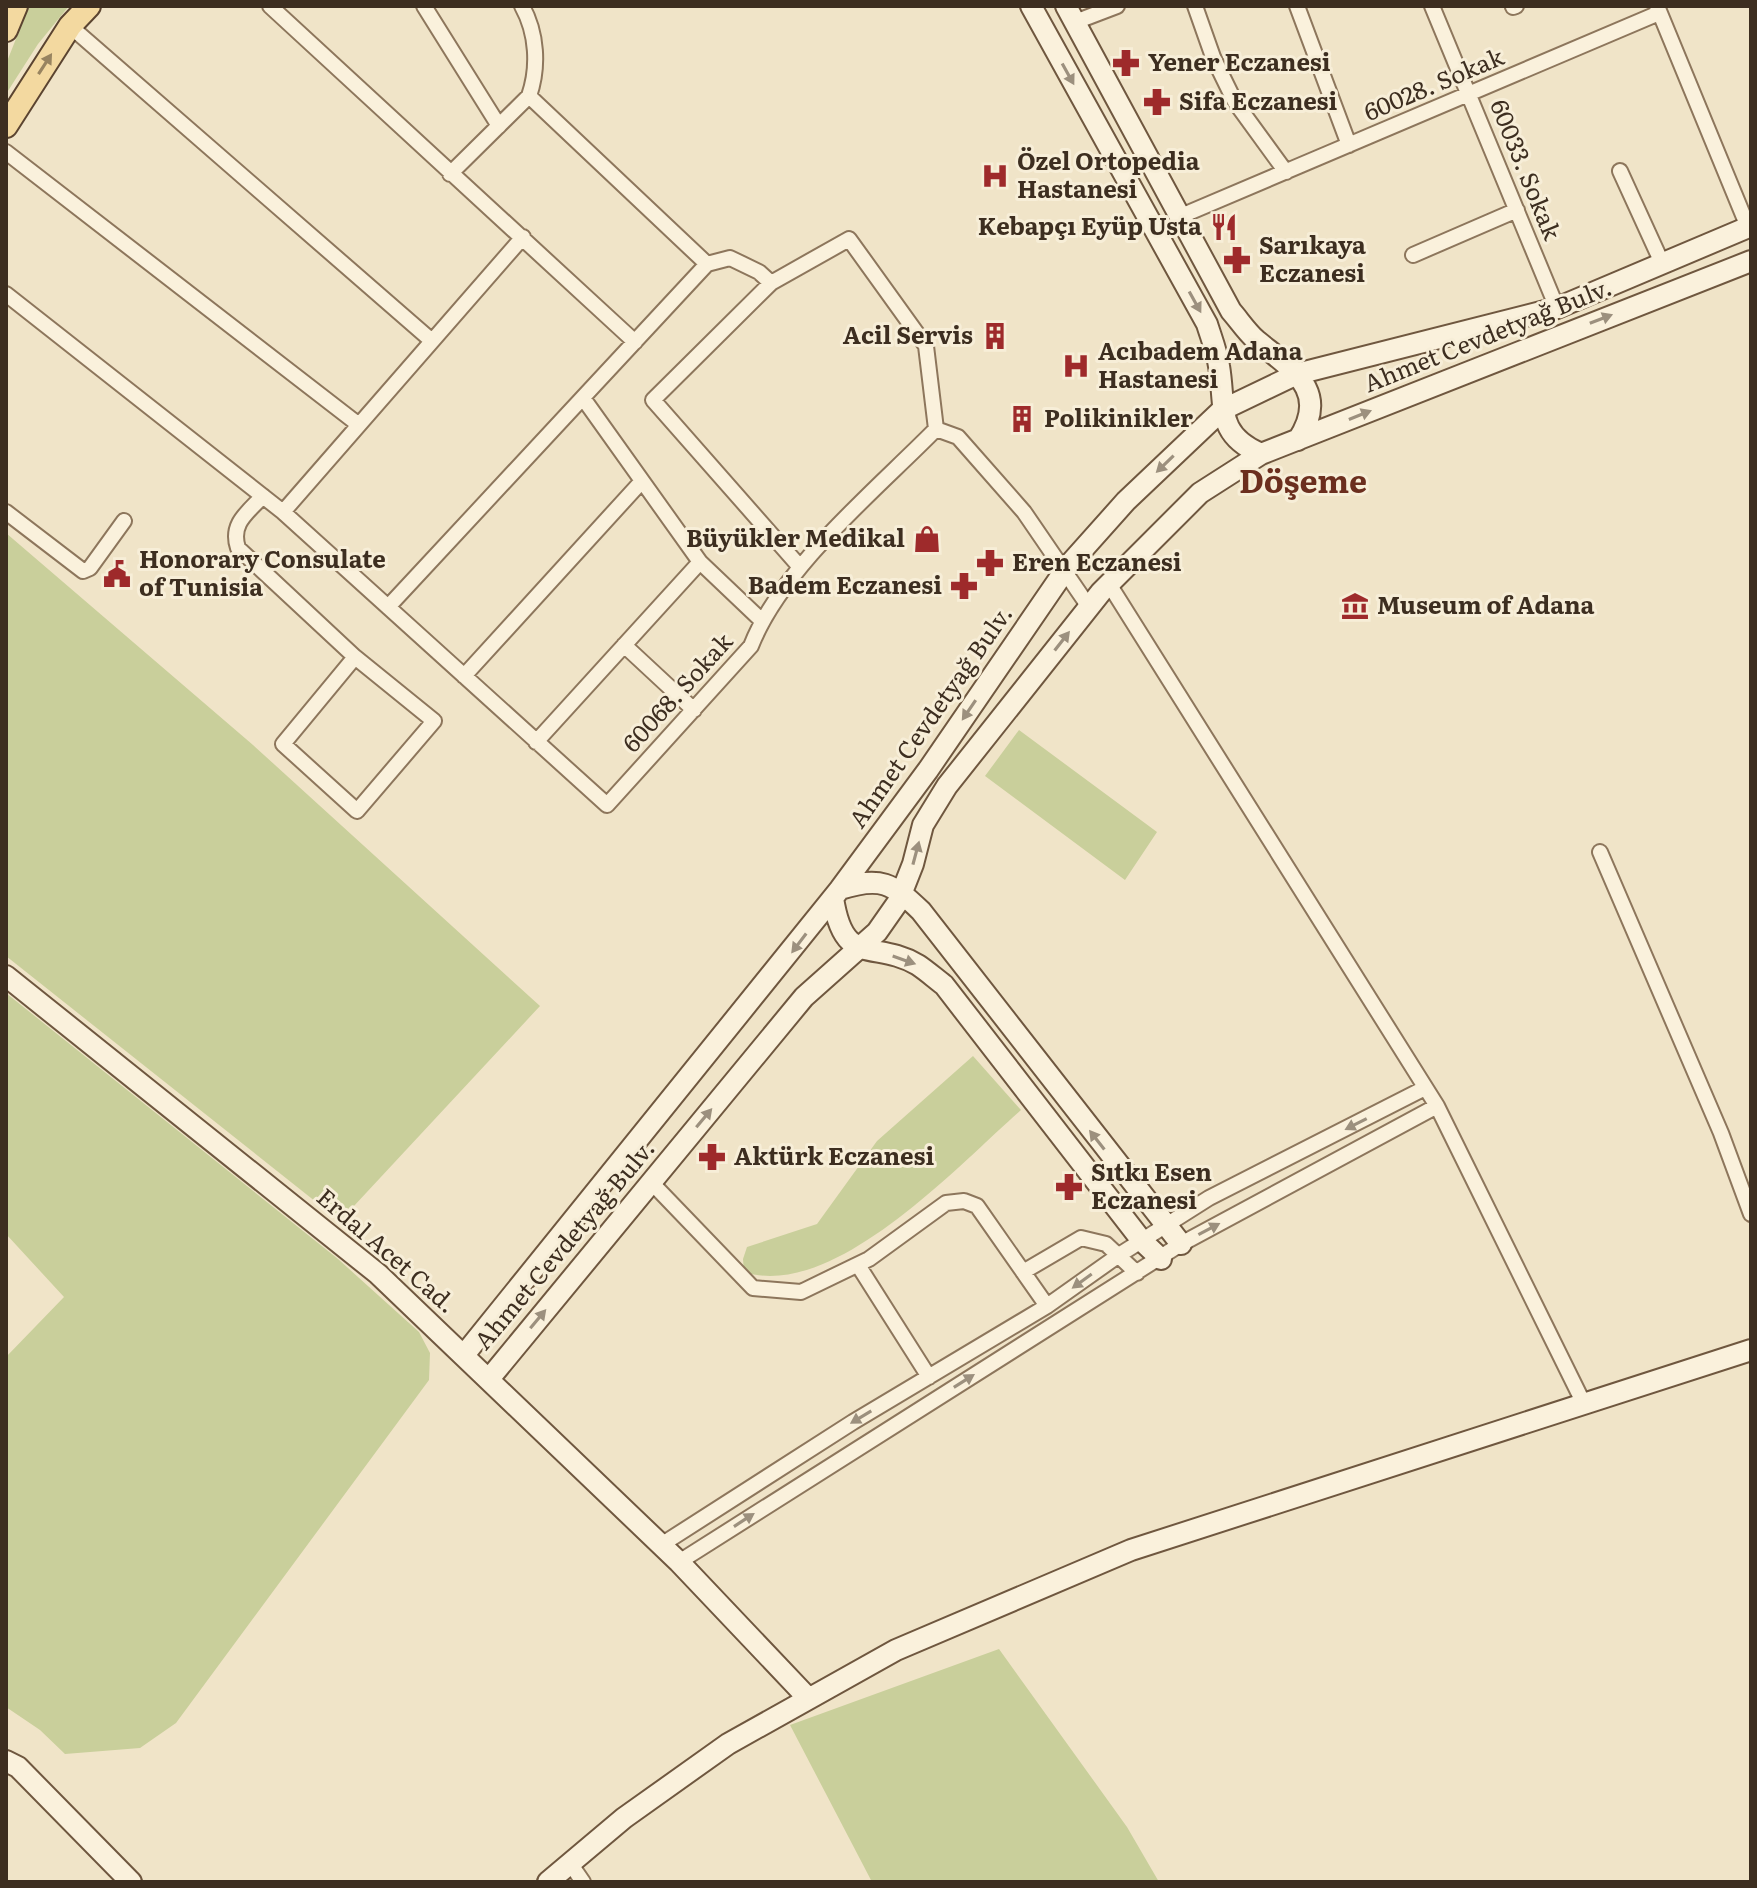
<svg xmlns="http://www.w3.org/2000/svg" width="1757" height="1888" font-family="Literata,serif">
<rect width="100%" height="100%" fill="#f0e4c8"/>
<path fill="#c9cf9b" d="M29,6H69L38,44L6,94V64Z
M6,533L253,745L540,1006L340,1221L6,956Z
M1019,730L1157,832L1125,880L985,776Z
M6,993L338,1259L419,1332L430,1353L429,1380L176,1723L140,1748L65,1754L40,1730L6,1707V1357L64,1297L6,1234Z
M973,1056L1021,1110C959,1164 834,1301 744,1272L743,1259L747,1247L817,1224L877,1141Z
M999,1649L1127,1827L1159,1882H872L790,1725Z"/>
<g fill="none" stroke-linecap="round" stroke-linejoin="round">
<g stroke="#8d765c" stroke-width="18">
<path id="street" d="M270,6L635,342
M424,6L499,126
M1195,6L1213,57L1235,102L1286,172
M1297,6L1349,145
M1432,6L1557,308
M1657,6L1748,227
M1513,7L1516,6
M1075,22L1117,6
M70,26L432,341
M529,96L707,264
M6,152L359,425
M1620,171L1662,263
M450,174L529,96C539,67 537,33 522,6
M1181,216L1659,13
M1413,255L1517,210
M6,294L283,512L607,805L751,646C782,567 876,490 936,429
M583,398L700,562L761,620
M263,496C247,513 230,524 238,548L355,657L434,721L357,811L283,744L355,657
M6,512L83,571L90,568L124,521
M283,512L523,237
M800,567L653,400L771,283L849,239L926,346L936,429L958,437L1024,512L1089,607
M1109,584L1437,1106L1585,1406
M388,607L707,264L730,258L759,272L771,283
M624,645L694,710
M464,676L642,481
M536,742L700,562
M1600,852L1721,1133L1751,1214
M651,1182L753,1288L801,1292L869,1259L946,1203L964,1201L977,1206L1047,1306
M858,1265L929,1377
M1023,1272L1081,1238L1106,1244L1137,1273
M661,1545L853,1422L1047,1306L1119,1255L1209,1198L1425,1088
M679,1562L1181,1244L1437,1106
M570,1863L583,1882"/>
</g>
<g stroke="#6f573f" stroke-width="24">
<path id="secondary" d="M1031,6L1207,324C1211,337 1217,352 1219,366C1226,407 1215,434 1261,454
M1066,6L1231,311C1239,320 1246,331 1256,340C1291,369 1331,390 1298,440
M840,889C881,876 892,883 921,911L1181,1244
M833,898C844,969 874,939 918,965C927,971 936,979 944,985L1142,1241L1161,1259
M6,976L378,1274L679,1562L807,1697
M464,1355L840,889L928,770L1068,566L1126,501L1222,410L1297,374L1557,308L1751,226
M489,1379L804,997L877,932L898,902L913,864L923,825L947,786L1101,592L1200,493L1261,454L1751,261
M6,1761L18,1767L131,1882
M548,1882L624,1818L728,1744L896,1650L1131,1550L1751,1350"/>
</g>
<g stroke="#5b4430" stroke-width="26">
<path id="primary" d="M6,30L16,6
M6,126L70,26L89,6"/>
</g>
<use href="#street" stroke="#faf1dc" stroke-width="14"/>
<use href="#secondary" stroke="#faf1dc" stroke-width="20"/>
<use href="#primary" stroke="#f3d9a0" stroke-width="22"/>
</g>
<defs><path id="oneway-solid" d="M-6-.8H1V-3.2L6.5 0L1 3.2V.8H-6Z" transform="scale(2)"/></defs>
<use fill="#988460" href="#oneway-solid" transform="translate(45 64) rotate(-57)"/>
<g fill="#9c907e">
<use href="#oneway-solid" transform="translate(1068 74) rotate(61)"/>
<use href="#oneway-solid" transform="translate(1195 302) rotate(61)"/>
<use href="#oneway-solid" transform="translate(1601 319) rotate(-21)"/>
<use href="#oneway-solid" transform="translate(1360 415) rotate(-22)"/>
<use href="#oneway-solid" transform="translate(1165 464) rotate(136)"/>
<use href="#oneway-solid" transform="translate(1062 641) rotate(-52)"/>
<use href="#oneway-solid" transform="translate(969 710) rotate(124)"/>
<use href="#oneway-solid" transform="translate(916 853) rotate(-75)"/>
<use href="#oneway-solid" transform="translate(799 943) rotate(127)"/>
<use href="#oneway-solid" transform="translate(904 960) rotate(19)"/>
<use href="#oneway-solid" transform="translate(704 1118) rotate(-50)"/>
<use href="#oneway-solid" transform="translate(1356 1124) rotate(153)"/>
<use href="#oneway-solid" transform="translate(1097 1140) rotate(-128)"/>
<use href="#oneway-solid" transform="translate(1209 1229) rotate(-28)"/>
<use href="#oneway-solid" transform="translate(1082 1281) rotate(144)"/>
<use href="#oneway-solid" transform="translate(538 1319) rotate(-50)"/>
<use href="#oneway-solid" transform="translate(964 1381) rotate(-32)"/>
<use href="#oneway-solid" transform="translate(861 1417) rotate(149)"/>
<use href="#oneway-solid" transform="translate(744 1520) rotate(-33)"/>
</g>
<defs>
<g id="pharmacy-bare" transform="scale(2.16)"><path d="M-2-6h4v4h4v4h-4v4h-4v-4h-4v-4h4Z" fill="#9e2a2b" stroke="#f7eed8" stroke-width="2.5" paint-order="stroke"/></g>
<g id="hospital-bare" transform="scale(2.16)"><path d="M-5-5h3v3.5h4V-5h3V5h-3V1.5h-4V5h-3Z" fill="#9e2a2b" stroke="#f7eed8" stroke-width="2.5" paint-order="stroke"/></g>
<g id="restaurant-bare" transform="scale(2.16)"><path d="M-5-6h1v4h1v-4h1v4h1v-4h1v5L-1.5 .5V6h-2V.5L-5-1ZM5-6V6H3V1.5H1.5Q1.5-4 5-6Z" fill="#9e2a2b" stroke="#f7eed8" stroke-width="2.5" paint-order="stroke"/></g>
<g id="building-bare" transform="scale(2.16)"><path d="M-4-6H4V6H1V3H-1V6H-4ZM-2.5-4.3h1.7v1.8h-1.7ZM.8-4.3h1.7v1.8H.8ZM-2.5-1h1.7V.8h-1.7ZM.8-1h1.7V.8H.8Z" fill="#9e2a2b" stroke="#f7eed8" stroke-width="2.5" paint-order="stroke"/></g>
<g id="shop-bare" transform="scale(2.16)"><path d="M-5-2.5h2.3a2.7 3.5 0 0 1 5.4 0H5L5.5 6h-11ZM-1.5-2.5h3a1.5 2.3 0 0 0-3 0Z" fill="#9e2a2b" stroke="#f7eed8" stroke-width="2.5" paint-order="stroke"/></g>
<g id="civic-bare" transform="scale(2.16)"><path d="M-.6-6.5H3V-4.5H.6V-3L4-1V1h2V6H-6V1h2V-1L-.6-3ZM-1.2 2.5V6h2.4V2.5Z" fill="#9e2a2b" stroke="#f7eed8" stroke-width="2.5" paint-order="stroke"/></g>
<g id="museum-bare" transform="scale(2.16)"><path d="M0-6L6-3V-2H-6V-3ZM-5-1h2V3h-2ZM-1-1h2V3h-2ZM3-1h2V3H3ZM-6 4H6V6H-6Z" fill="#9e2a2b" stroke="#f7eed8" stroke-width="2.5" paint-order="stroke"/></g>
</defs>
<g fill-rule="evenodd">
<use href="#pharmacy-bare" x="1126" y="63"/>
<use href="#pharmacy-bare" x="1157" y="102"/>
<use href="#hospital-bare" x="995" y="176"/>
<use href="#restaurant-bare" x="1224" y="227"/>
<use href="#pharmacy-bare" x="1237" y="260"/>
<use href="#building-bare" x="995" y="336"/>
<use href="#hospital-bare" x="1076" y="366"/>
<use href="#building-bare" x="1022" y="419"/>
<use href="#shop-bare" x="927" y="539"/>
<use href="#pharmacy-bare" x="990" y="563"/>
<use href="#civic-bare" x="117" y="574"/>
<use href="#pharmacy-bare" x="964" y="586"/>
<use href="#museum-bare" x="1355" y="606"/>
<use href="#pharmacy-bare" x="712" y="1157"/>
<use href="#pharmacy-bare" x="1069" y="1187"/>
</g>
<g text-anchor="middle" stroke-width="6" stroke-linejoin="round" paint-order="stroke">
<g font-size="24" font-weight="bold" fill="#3d2e20" stroke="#f7eed8" text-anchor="start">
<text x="1148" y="71">Yener Eczanesi</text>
<text x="1179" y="110">Sifa Eczanesi</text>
<text x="1017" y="170">Özel Ortopedia<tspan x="1017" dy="28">Hastanesi</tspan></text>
<text x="1202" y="235" text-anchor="end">Kebapçı Eyüp Usta</text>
<text x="1259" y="254">Sarıkaya<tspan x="1259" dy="28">Eczanesi</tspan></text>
<text x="973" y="344" text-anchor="end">Acil Servis</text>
<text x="1098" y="360">Acıbadem Adana<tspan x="1098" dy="28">Hastanesi</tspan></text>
<text x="1044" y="427">Polikinikler</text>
<text x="905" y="547" text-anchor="end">Büyükler Medikal</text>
<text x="139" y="568">Honorary Consulate<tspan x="139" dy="28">of Tunisia</tspan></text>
<text x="1012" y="571">Eren Eczanesi</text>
<text x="942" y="594" text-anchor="end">Badem Eczanesi</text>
<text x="1377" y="614">Museum of Adana</text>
<text x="734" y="1165">Aktürk Eczanesi</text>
<text x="1091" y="1181">Sıtkı Esen<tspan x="1091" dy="28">Eczanesi</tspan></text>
</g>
<g font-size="24" fill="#3d2e20" stroke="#f7eed8">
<text transform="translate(1434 85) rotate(-23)" y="8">60028. Sokak</text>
<text transform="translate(1525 170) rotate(68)" y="8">60033. Sokak</text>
<text transform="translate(1488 336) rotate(-22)" y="8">Ahmet Cevdetyağ Bulv.</text>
<text transform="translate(678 693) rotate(-48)" y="8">60068. Sokak</text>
<text transform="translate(931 717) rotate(-55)" y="8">Ahmet Cevdetyağ Bulv.</text>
<text transform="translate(565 1245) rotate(-50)" y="8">Ahmet Cevdetyağ Bulv.</text>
<text transform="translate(386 1251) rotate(41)" y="8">Erdal Acet Cad.</text>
</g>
<g font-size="32" font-weight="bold" fill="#6b2e1e" stroke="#f7eed8">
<text x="1303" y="493">Döşeme</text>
</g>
</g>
<rect width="1757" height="1888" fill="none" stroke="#3d2e20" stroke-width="16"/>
</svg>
